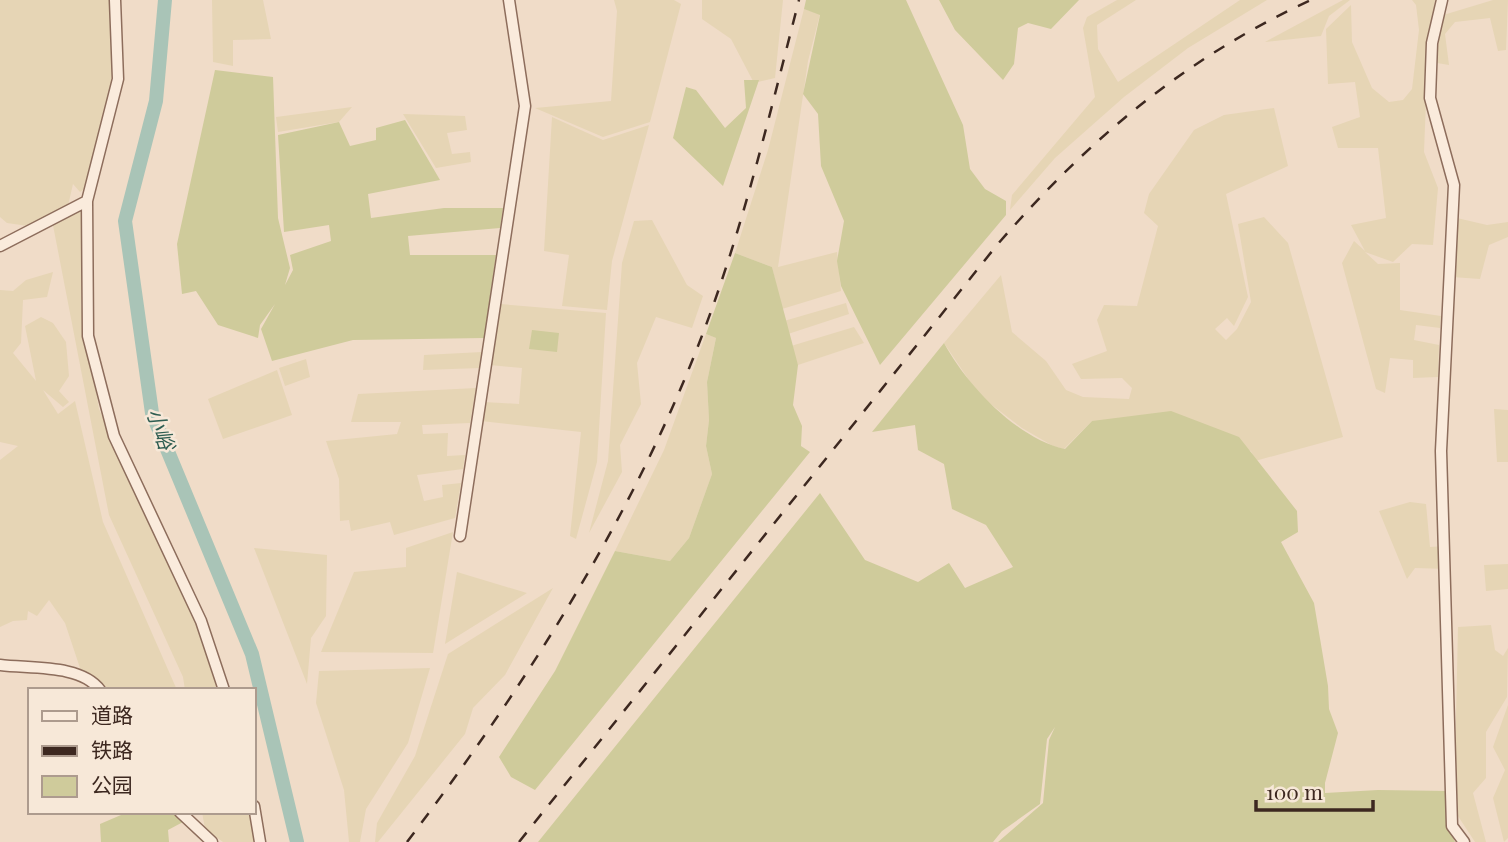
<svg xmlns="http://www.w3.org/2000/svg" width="1508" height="842" font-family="'Playfair Display','Noto Sans SC',serif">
<rect width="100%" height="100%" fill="#f0dcc8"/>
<path fill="#e6d5b5" d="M0,0H111L117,21L109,107L89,186L80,192L73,184L67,210L85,213L81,306L99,409L213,662L221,690H185L183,677L109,515L52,220L28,226L7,223L0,217Z
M212,0H263L271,39L233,40V66L213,62Z
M614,0H674L681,4L650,122L603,137L535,108L611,101L617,11Z
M702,0H783L775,78L754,83L731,39L702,19Z
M1117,0H1136L1097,25L1098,49L1118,82L1240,0H1267L1188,48L1124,97L1055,158L1010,210L1012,195L1095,97L1083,28L1087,17Z
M1343,0H1350L1329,16L1321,36L1265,42Z
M1412,0H1435L1428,50L1424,152L1438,188L1433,245L1412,244L1393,262L1365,252L1378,264L1400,263V310L1441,316L1440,328L1416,325L1414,340L1439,345L1438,377L1413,378V360L1390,358L1385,393L1376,389L1342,263L1354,241L1365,251L1351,225L1386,218L1378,148H1338L1332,127L1360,117L1355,82L1328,84L1326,29L1351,5L1352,42L1372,88L1389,102L1403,100L1412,89L1419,30L1416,5Z
M1493,0H1508L1506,50L1498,51L1490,18L1455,22L1445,34L1449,65L1437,63L1440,16Z
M804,9L820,14L808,61L778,267L837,252L841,291L782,309L772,267L735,253L768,150Z
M352,107L339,122L278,132L276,117Z
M1274,108L1288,166L1226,194L1248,297L1234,326L1227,318L1215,329L1226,340L1237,329L1251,302L1238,224L1264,217L1288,243L1343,437L1255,461L1251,451L1092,421L1064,449L1053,446L1022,428L979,395L944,343L1001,275L1012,332L1046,361L1066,390L1083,397L1129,399L1132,388L1122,378L1081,379L1072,364L1107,351L1097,320L1104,305L1137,306L1158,226L1144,213L1149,194L1194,130L1224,115Z
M403,114L465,116L467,130L447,133L452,154L470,152L471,162L436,168Z
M552,117L603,140L649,125L612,261L607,310L562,306L569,255L544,251Z
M1457,218L1487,225L1508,222V237L1489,245L1480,279L1452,277Z
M652,220L687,285L703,296L692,328L656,317L637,363L641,404L620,445L622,472L589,533L608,461L622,263L634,221Z
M53,272L47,297L23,300L21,343L13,353L36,381L25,326L41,317L53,323L66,342L69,376L59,391L69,402L63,407L43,390L58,414L75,401L103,522L177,690H93L85,683L65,623L49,600L37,616L28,611L27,620L13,621L0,627V460L18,446L0,442V290L13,291L26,280Z
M846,303L849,314L788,334L784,321Z
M500,304L606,313L597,462L576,539L570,536L581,432L481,421L484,402L519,404L522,368L490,365Z
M854,327L864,343L798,365L791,346Z
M706,334L716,338L707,382L709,420L706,446L712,474L689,538L670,561L615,551L664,450Z
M482,352L480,368L423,370L424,355Z
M306,359L310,377L285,386L279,368Z
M277,370L292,415L223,439L208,399Z
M476,388L470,423L422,425L423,434L448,433L447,456L465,455L463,469L417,475L424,501L443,497L442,485L461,483L455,518L394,535L390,522L351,531L349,520L340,521L339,479L326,441L397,434L401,422H351L358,394Z
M1494,409L1508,410V462H1497Z
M1410,502L1426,504L1430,547L1445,546L1447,569L1415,568L1407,579L1379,511Z
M453,532L433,653L321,652L354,572L406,567V548Z
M254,548L327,555L326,616L311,638L307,684Z
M1508,564V589L1486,591L1484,565Z
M457,572L527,593L445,644Z
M553,588L505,675L473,708L465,734L378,842H375L377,823L415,756L448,654Z
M1491,625L1495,650L1503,656L1508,648L1507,697L1486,732V778L1473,793L1486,842H1475L1454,810L1458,627Z
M430,668L408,743L366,809L360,842H349L344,790L316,703L319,671Z
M1508,705V838L1504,842L1493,798L1505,770L1493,747Z
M202,812H251L254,842H223L205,829Z"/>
<path fill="#cfcb9b" d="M806,0H906L963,125L970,169L985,189L1006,201V215L880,365L841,286L837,261L844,221L821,166L818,114L803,94L820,15L804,9Z
M939,0H1079L1051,29L1028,23L1018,28L1014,64L1003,80L955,30Z
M215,70L273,77L278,218L290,268L285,285L293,270L290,255L331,241L329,225L284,232L278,135L339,122L350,146L376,140V128L405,120L440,180L368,194L371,218L444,208H503L500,228L408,236L410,255H496L484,338L353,340L272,361L261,329L275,304L260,325L258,338L218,325L196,291L182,294L177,244Z
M744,80H759L723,186L673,138L686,87L696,90L725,128L746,108Z
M735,253L772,267L798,365L793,405L802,426L801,446L810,452L535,790L511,777L499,757L555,671L615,551L670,561L689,538L712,474L706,446L709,420L707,382L716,338L706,334Z
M532,330L559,333L557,352L529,349Z
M944,343C966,384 1017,439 1065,449L1092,421L1171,411L1239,437L1297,511L1298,532L1281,542L1314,603L1328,686L1329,709L1338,733L1325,783V793L1378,790L1449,791L1451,833L1455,842H998L1043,803L1049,740L1055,727L1047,739L1040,804L1002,831L993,842H538L820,493L865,560L918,582L949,563L965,588L1013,567L986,525L952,509L944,464L918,450L915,425L872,432Z
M128,812H173L183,822L168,830L169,842H101L100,824Z"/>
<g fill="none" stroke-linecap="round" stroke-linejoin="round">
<path stroke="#a9c4b7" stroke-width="14" d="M165,0L156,101L125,221L152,413L252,654L297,842"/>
<g stroke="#8d6d5c" stroke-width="13">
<path id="minor" d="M115,0L118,79L87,201L88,336L114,436L201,621L224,690
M1442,0L1432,43L1430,98L1454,185L1441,451L1452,826L1464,842
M0,246L87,201
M460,536L525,106L509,0
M0,665C30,669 81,664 100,690
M254,806L260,842
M180,812L212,842"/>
</g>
<use href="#minor" stroke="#faebdc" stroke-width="10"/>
<path stroke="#3d2820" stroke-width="2.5" stroke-dasharray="12 12" stroke-linecap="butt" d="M407,842C523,689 628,525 698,346C742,234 769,116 799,0
M519,842L997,245C1088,140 1183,59 1311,0"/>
</g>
<g text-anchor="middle" stroke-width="5" stroke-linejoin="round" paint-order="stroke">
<g font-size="21" font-style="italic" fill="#2f5d51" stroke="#f7e8d8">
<text transform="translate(160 429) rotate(71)" y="7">小峪</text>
</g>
</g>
<rect x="28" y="688" width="228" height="126" fill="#f7e8d8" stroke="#ad9b8e" stroke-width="2"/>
<rect x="42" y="711" width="35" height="10" fill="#faebdc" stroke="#ad9b8e" stroke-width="2"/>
<text x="91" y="723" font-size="21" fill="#3d2820">道路</text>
<rect x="42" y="746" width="35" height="10" fill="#3d2820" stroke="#ad9b8e" stroke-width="2"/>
<text x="91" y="758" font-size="21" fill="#3d2820">铁路</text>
<rect x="42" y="776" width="35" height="21" fill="#cfcb9b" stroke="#ad9b8e" stroke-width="2"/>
<text x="91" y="793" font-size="21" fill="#3d2820">公园</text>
<path d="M1256 800v10h117v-10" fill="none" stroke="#3d2820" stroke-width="3.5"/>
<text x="1266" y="800" font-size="21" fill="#3d2820" stroke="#f7e8d8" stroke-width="5" paint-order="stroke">100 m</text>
</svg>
